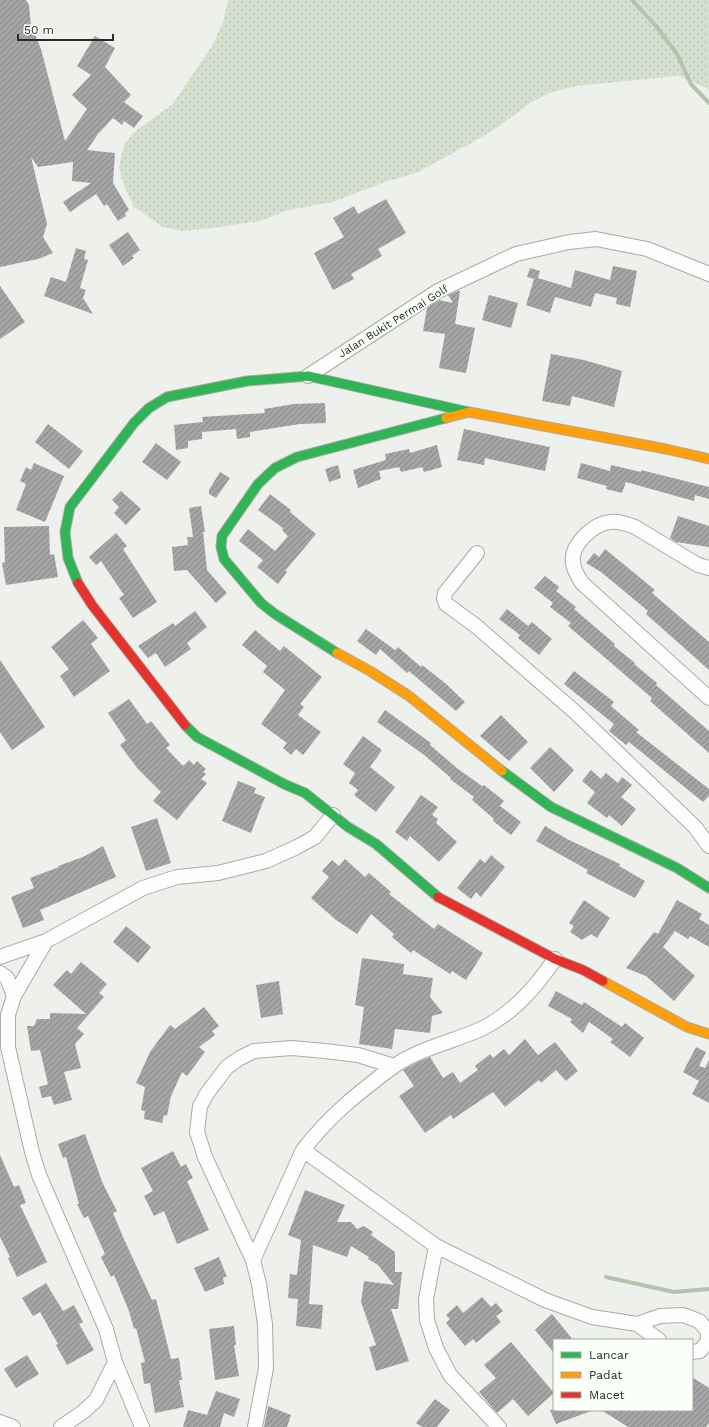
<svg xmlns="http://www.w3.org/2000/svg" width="709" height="1427" font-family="'Work Sans',sans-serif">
<defs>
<pattern id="grass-dots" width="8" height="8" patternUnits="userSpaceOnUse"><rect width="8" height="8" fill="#d6e0d0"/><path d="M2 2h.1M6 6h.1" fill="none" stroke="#b8c0b3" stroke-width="1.8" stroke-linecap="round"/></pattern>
<pattern id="building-hatch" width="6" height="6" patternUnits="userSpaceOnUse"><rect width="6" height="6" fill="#a5a4a7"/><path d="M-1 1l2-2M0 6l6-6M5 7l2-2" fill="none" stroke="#868688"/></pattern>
</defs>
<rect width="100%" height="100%" fill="#eef0ec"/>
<path fill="url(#grass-dots)" d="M228,0H709V90L707,88L679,76L577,86L551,92L530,103L498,127L475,141L416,173L385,182L333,202L288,210L260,221L206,229L181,231L163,227L134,207L124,186L119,168L124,144L137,130L172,105L212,46L223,22Z"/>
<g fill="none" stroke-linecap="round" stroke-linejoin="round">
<path stroke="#b5c2ad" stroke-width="4" d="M632,0L656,26L677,54L691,84L709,103
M606,1277L674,1292L709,1289"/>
</g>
<path fill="url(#building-hatch)" d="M0,0H26L29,5L31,25L41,49L65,141L87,109L72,95L91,75L77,66L95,36L115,48L105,67L131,95L124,102L143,116L134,128L124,121L122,125L113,118L98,134L87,150L115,153L113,183L129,210L125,213L126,216L118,221L107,204L104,206L96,194L70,212L63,202L91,183L72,181L73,162L38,167L31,157L47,224L43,237L53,253L38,259L0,267Z
M386,199L406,233L378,249L382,256L351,274L354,279L333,290L314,253L344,237L333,218L354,206L358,214Z
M128,232L140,250L132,256L134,258L123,266L109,245Z
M76,248L86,251L84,259L88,260L80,288L86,290L83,298L93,314L44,296L51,277L66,282Z
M613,266L637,271L630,307L616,304L617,298L595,293L591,307L555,297L550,313L526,305L534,279L527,277L530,268L540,271L538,278L571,288L575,270L610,280Z
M0,286L25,322L0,339Z
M458,291H460L455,324L475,328L466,373L439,368L445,334L423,331L427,308L439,300L453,303L448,295Z
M489,295L518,303L511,328L482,320Z
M551,354L584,360L622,371L614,407L572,396L570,406L542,401Z
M325,403L326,423L300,424L250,432V437L237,439L236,429L202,432V439L188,441V448L176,450L174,425L203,422L202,417L265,413L264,409L294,404Z
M48,424L83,451L69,469L35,442Z
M464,429L550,447L545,471L485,458L484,465L457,460Z
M156,443L181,462L167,480L142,462Z
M437,445L442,467L424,472L422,467L401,472L399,467L379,471L381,479L358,488L353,470L386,460L385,454L409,449L410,453Z
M34,463L64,476L45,522L16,510L26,484L20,481L26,467L31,470Z
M581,463L610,471L611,465L641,472V470L709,487V499L695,495L694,501L626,482L622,493L606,489L607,486L577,478Z
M338,465L341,478L329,482L325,469Z
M220,472L230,478L216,498L209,494V490Z
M121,491L141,509L126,525L114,513L119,507L112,500Z
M270,494L291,510L290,512L316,534L285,571L287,572L278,584L257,567L263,560L239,541L248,529L275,551L288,536L282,530L283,528L258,510Z
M201,506L205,532H203L207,570L227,593L216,603L187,570L174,571L172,547L188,545L187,537H193L189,508Z
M678,516L709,526V547L676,542L670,538Z
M49,526L50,555L54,554L58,577L6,585L2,563L5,562L4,527Z
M116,533L127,546L123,549L157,602L133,618L119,598L124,595L101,561L96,565L89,557Z
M605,549L655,590L652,593L709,642V670L646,614L648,611L601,572L586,563L594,553L599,557Z
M545,576L559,587L556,591L576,607L574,609L615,644L614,646L635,663L634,664L657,683L656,685L709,731V753L650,701L652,698L568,626L571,623L550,607L553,603L534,588Z
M507,609L528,626L532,622L552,639L539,655L518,638L520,635L499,619Z
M195,611L207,627L187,643L191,649L165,667L156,653L148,658L138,646L173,623L175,626Z
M83,620L98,638L91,644L110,671L74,697L60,676L69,669L51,647Z
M366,629L395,650L398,647L421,667L422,665L445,683L465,702L456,711L409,671L407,673L380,649L376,655L357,641Z
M255,630L280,651L284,646L322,677L300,704L304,707L298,715L321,732L303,755L296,749L291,755L283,748L287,743L261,724L285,690L263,672L267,666L242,645Z
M0,660L45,727L12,750L0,732Z
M574,671L614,702L611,706L639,730L636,732L709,789V796L703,802L629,742L626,745L609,731L614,724L564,684Z
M129,699L147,724L151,721L170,745L166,748L183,766L189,760L194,765L197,761L206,769L203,772L206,774L201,779L207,783L177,820L153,801L161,792L138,769L120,745L126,740L108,713Z
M385,710L431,743L430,745L458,769L482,786L484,785L504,801L500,806L521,822L511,835L493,821L494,819L472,800L474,797L450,779L451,778L423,754L377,722Z
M501,715L528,742L509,761L480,736Z
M363,736L382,750L370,767L395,787L376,812L354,795L358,790L349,783L355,773L343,764Z
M550,747L574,770L554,792L530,768Z
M591,770L601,779L606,773L618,783L622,777L632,785L621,797L636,809L622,826L609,815L607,818L587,803L595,792L582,781Z
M238,781L256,788L254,793L265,797L251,833L222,821Z
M421,795L438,807L432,815L438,819L436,823L457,842L439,862L410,836L407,841L395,832Z
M157,818L171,863L146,871L131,827Z
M545,826L567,839L620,864L619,866L645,881L635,898L586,873L588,870L536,841Z
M103,846L116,877L40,910L44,920L23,928L11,897L34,888L30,878L59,867L58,866L83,857Z
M491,855L505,867L481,897L476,892L471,899L457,888L480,859L485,863Z
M345,859L365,877L369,873L391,892L389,894L434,929L438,924L483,953L466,980L452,971L450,974L413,950L411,953L392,937L394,934L371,914L357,934L336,920L311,898L329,877L322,871L332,860L339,866Z
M584,900L610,918L597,938L591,934L582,940L570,932L574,926L569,923Z
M677,900L702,914L699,919L709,925V947L690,936L688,939L675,931L663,947L695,976L674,1001L646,976L626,968L654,932L658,934Z
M126,926L151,947L138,963L113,942Z
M362,958L404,964L403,974L433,978L430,997L443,1013L432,1016L430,1033L395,1029L392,1049L359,1044L364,1007L355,1005Z
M81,962L107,984L99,993L104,997L77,1028L84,1034L75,1044L81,1068L64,1072L72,1100L54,1105L51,1096L42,1098L39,1087L48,1084L40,1050L31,1051L27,1026H34L37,1019H50V1013L86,1014L53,985L67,970L71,974Z
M279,981L283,1014L261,1018L256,985Z
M556,991L582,1005L584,1002L622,1027L625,1023L644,1038L630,1057L610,1042L613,1039L589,1022L583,1033L570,1022L572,1019L548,1006Z
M204,1007L219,1026L212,1031L215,1035L199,1047L205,1052L187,1076L182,1072L171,1096L167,1116L164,1115L162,1123L144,1119L145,1111L141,1110L145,1087L136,1083L150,1052L170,1025L175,1029Z
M525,1039L538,1055L555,1042L578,1071L566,1081L556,1070L541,1083L539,1080L505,1107L493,1092L453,1119L451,1115L425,1133L399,1096L414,1086L403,1070L418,1062L430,1057L443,1078L453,1072L460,1083L478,1070L475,1066L490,1054L493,1058L504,1049L509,1055Z
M696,1047L706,1052L699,1066L705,1068L709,1060V1103L692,1094L699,1081L683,1072Z
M85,1134L103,1184L117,1211L113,1213L123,1237L152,1300L156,1299L171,1359L179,1358L182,1380H179L184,1407L155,1413L150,1383L144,1384L141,1363L145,1362L136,1328L134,1329L129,1311L114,1275L111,1277L101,1257L105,1254L88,1216L84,1218L77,1204H79L66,1157L63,1158L58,1144Z
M173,1151L181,1167L186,1164L193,1178L187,1181L209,1230L177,1244L164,1211L154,1216L144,1196L153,1191L141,1168Z
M0,1155L14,1187L19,1185L26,1203L20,1205L47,1262L17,1277L8,1258L10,1257L0,1237Z
M305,1190L345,1205L337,1222H351L357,1229L364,1226L373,1232L371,1235L395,1252V1272H402L398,1309H391L409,1361L376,1371L369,1347L376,1345L361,1302L364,1281L394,1285L378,1265L368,1259L369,1257L351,1246L347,1257L313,1245L309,1304L323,1305L321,1329L296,1326L298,1299L288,1298L290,1274L297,1275L301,1240L288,1235Z
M219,1257L227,1277H223L224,1284L205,1292L194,1268Z
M46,1283L63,1311L74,1305L83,1322L79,1324L94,1350L67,1365L56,1345L58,1344L40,1312L33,1316L22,1298Z
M482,1297L491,1307L496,1303L503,1311L496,1316L501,1322L476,1343L473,1339L465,1346L446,1323L450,1319L446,1315L457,1305L463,1313Z
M552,1314L573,1340H554V1353L535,1330Z
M234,1326L236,1345H234L239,1376L215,1380L209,1329Z
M511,1342L554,1393L528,1416L513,1399L497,1413L479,1392L496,1378L484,1365Z
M27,1355L39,1374L16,1388L4,1369Z
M692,1377L709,1388V1423L706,1427H628L601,1410H692Z
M216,1391L240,1399L234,1417L224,1413L220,1427H183L188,1410L207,1415Z
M435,1399L450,1410L437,1427H422L416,1423Z
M268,1406L291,1415L287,1427H264Z
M550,1410H591V1411L556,1424Z"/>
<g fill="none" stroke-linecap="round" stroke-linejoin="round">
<g stroke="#a9aba7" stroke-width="16">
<path id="street" d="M308,376L438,291L516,254L569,242L596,239L647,249L709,274
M477,553L445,593L444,599L446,604L476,626L575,712L695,827L709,846
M709,568L698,565L635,527C627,524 619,521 610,522C593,524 570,545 573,563C574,571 578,576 582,583L709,698
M0,957L46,941
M0,973L7,978L14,996L8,1015V1047L32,1152L39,1175L106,1329L115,1362L142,1427
M14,996L46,941L143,888L177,877L218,873L266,861L297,847L315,837L333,815
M394,1066C358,1093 331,1114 303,1150L436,1246L545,1300L592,1317L637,1324L660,1316L683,1315L699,1321L708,1331V1341L700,1351L692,1352
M436,1246L426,1299L427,1320L436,1348L450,1375L499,1427
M253,1260L303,1150
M637,1324L659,1340
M0,1422L13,1427
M61,1427L83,1412L96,1400L115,1362
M255,1427L266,1368L265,1324L259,1284L253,1260L205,1157L197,1132L200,1106L208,1092L227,1067L240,1058L254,1051L292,1048L325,1051L358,1055L394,1066C421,1048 452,1042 481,1029C513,1014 536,987 555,959"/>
</g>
<g stroke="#a9aba7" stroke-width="11">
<path id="fast" d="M78,583L68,558L65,532L70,507L134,423L149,408L167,397L247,381L308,376L469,412
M337,653L275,614L261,603L224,559L221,547L222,536L258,484L275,468L297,457L446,418
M185,725L197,737L284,784L305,793L348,827L376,844L438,897
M502,771L551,807L677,868L709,888"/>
</g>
<g stroke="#a9aba7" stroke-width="11">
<path id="slow" d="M446,418L469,412L666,449L709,459
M337,653L370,671L409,696L502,771
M603,981L687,1027L709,1034"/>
</g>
<g stroke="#a9aba7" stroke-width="11">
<path id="jam" d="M78,583L92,605L185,725
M438,897L555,959L583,970L603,981"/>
</g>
<use href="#street" stroke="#fcfdfc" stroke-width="14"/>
<use href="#fast" stroke="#30b455" stroke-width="9"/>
<use href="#slow" stroke="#ff9f0a" stroke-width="9"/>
<use href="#jam" stroke="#e5322d" stroke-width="9"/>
</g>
<g text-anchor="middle" stroke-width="4" stroke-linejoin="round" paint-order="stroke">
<g font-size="11" fill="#292b28" stroke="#fafff8">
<text transform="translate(393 321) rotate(-32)" y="4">Jalan Bukit Permai Golf</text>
</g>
</g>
<rect x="553" y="1339" width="140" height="72" fill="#fafff8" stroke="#a6aaa5"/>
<rect x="561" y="1352" width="20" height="6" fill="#30b455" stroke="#a6aaa5"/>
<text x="589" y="1359" font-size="12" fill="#292b28">Lancar</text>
<rect x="561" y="1372" width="20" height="6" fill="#ff9f0a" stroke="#a6aaa5"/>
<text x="589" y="1379" font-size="12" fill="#292b28">Padat</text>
<rect x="561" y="1392" width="20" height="6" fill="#e5322d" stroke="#a6aaa5"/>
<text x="589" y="1399" font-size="12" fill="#292b28">Macet</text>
<path d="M18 34v6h95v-6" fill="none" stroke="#292b28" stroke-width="2"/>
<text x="24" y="34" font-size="12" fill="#292b28" stroke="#fafff8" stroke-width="3" paint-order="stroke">50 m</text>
</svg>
